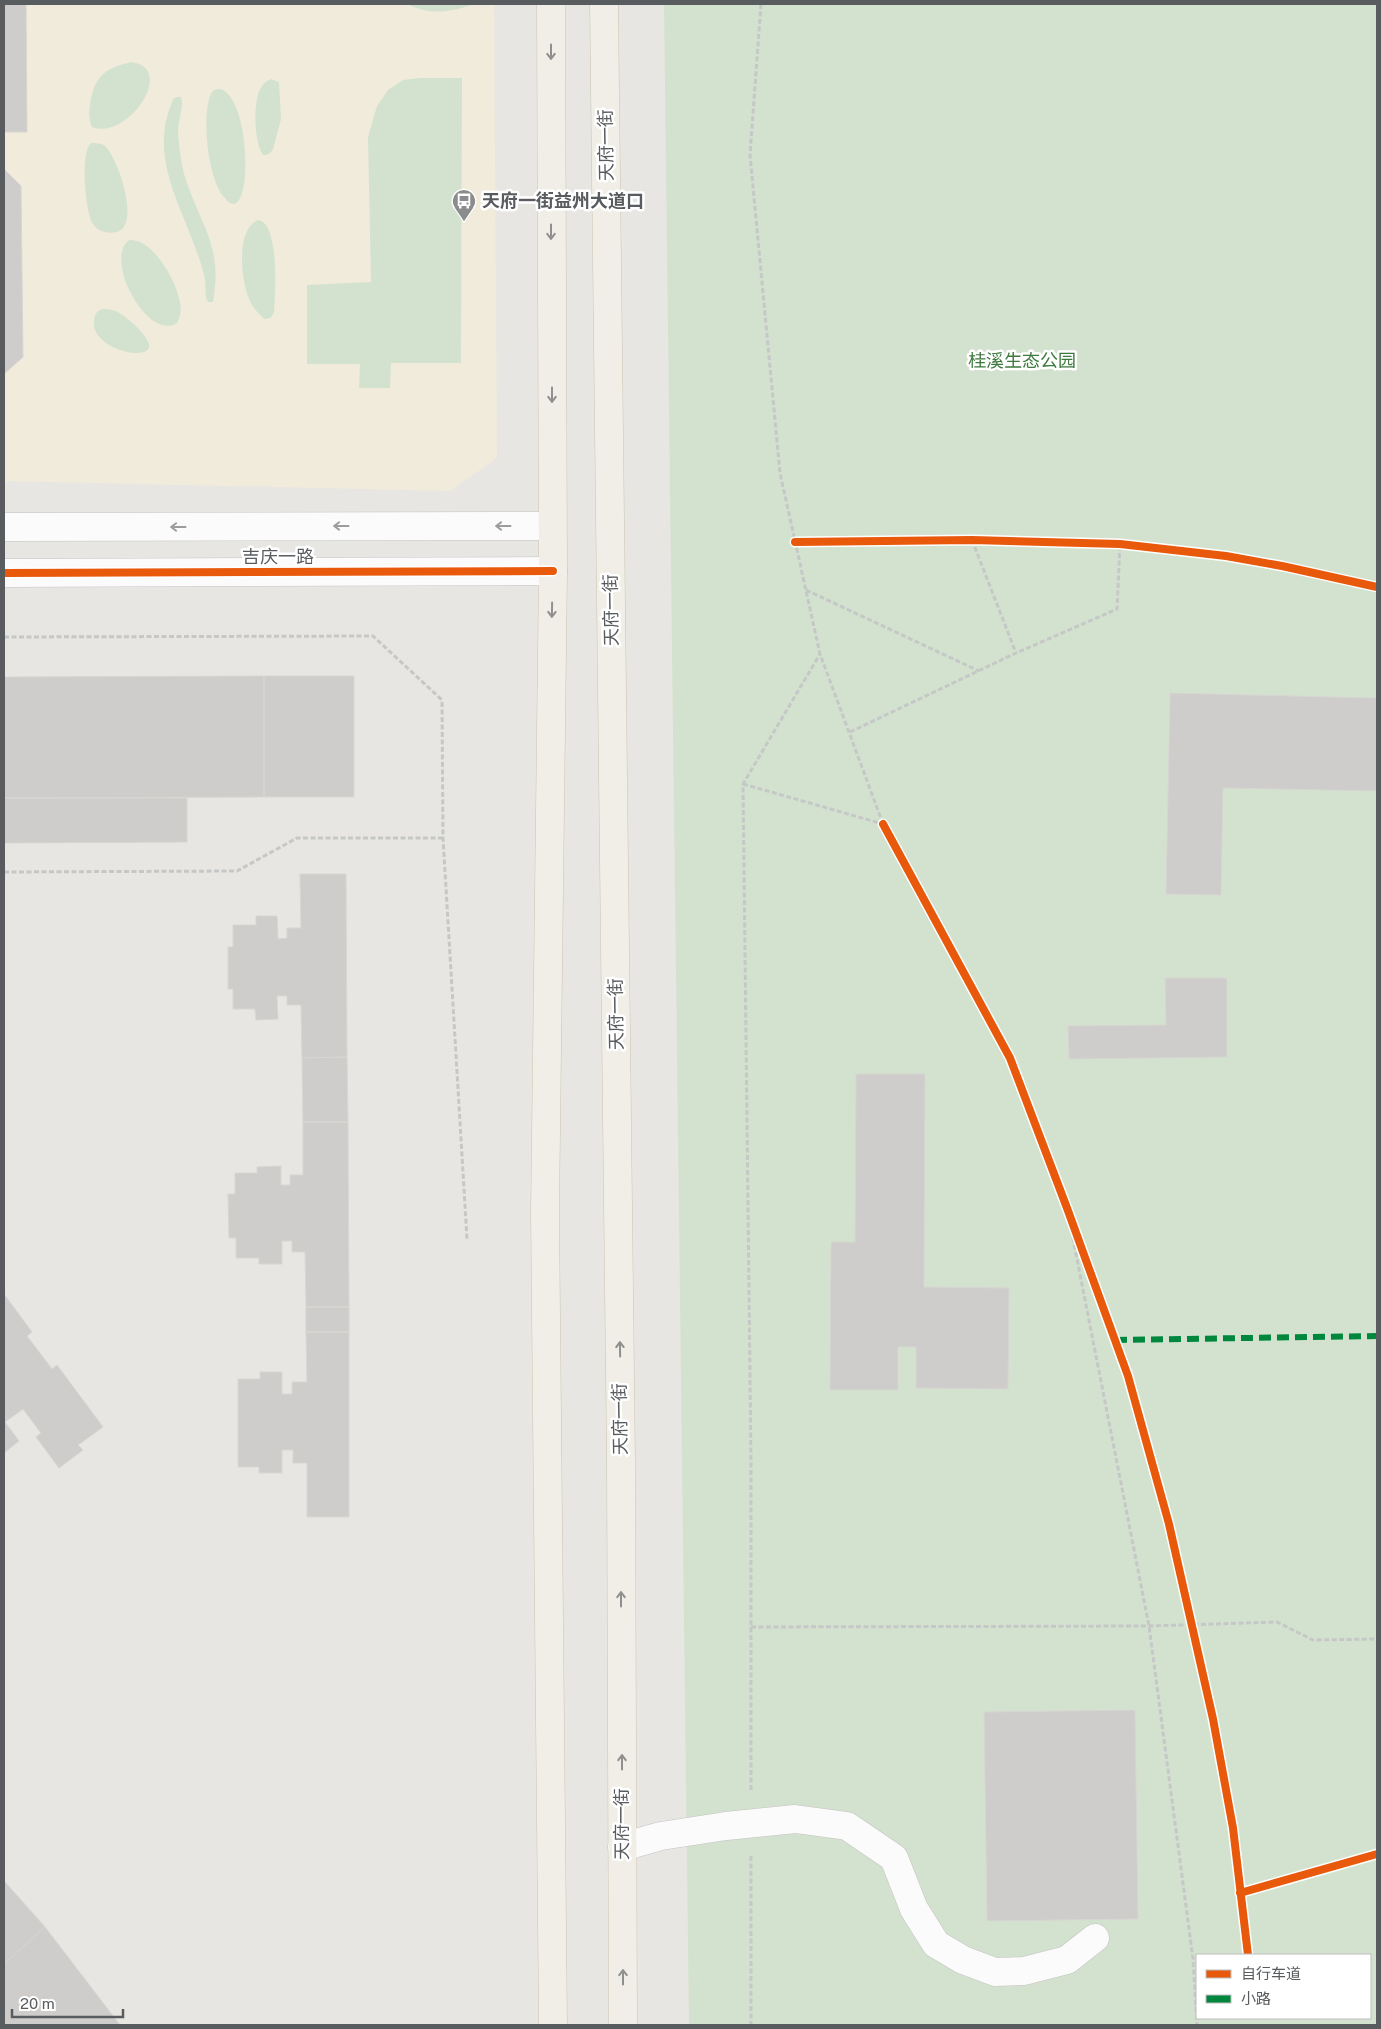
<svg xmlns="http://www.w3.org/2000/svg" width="1381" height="2029" font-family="'Public Sans','Noto Sans SC',sans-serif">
<rect width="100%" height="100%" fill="#e8e6e2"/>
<path fill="#f1ebdc" d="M4,4H494L497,458L450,491L4,481Z"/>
<path fill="#d3e2cf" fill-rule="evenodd" d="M408,4H474C452,12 429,16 408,4Z
M664,4H1377V2025H689ZM1197,1955H1370V2018H1197Z
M131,62C178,68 127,141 92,127C88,117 89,109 91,99C96,74 107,68 131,62Z
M420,78H462L461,363H391L390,388H359L360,364H307V285L371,282L368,137L377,106L388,90L403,80Z
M271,79L279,82L281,119L273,149C270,154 268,155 263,155C254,142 253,103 260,89C262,85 266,81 271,79Z
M220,89C249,96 253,204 233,204C228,203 227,200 224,197C208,179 201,116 211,94C212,90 216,89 220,89Z
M178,97H181L182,102C182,112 178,122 178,132C179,146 181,164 185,177C201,227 223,245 213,302H208C204,295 206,287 205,280C204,273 202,267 200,261C183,207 146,156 174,98Z
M91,143C96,143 101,143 105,146C118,158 141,225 117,232C109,234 98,232 93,224C85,212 80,152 91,143Z
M258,220C280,223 275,295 274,312C272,317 270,319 264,319C259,314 253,308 250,301C241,283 235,229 258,220Z
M129,240C153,238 177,282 180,303C182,310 180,316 177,323C148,342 103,260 129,240Z
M103,309C109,309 116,310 121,314C132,321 170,354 134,353C117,352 91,339 94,320C95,313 97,311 103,309Z"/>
<path fill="#cecdcb" stroke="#d7d6d2" d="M4,4H26L27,132H4Z
M4,169L21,186L23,357L4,374Z
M264,676V797L4,798V677Z
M264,676H354V797H264Z
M1170,693L1377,698V791L1223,788L1221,895L1166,894Z
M4,798H187V842L4,843Z
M300,874H346L347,1057L302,1058L301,1005H287V996H277L278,1019L256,1020L255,1009H233V989H228V947H233V925H256V916H277L278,939L287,938V928H301Z
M1165,978H1227V1057L1069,1059L1068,1026L1166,1025Z
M347,1057L348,1122H303L302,1058Z
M856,1074H925L924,1287L1009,1288L1008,1389L916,1388V1347H898V1390H830L831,1242H855Z
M303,1122H348L349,1307H306L305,1252H292V1241H282V1264H259V1258H236V1238H229L228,1194H235V1173H257V1167L281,1166V1185H290V1175H303Z
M4,1294L32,1332L27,1336L52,1369L57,1365L103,1427L78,1445L83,1450L59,1468L36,1437L41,1433L23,1409L5,1422L19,1441L4,1453Z
M306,1307H349V1332H306Z
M306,1307H349V1332H306Z
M306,1332H349V1517H307V1463H293V1450H282V1473H259V1467H238V1379H260V1372H282V1394H292V1382H307Z
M1135,1710L1138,1919L987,1921L984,1712Z
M4,1881L45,1927L120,2025H4Z
M4,1881L45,1927L4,1964Z"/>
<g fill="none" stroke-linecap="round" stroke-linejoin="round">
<g stroke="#c4c3c3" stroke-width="29">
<path id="minor" d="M4,527L552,526
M4,573L553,571
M622,1847L661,1836L726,1826L795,1819L847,1826L894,1858L914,1909L936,1944L963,1960L995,1972L1024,1971L1067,1960L1095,1938"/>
</g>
<g stroke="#cdc4b3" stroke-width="29">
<path id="major" d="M551,4L553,571L545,1213L553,2025
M604,4L621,1462L623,2025"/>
</g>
<path stroke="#c5c8c6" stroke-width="3" stroke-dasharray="5 2.5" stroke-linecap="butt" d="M761,4L750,155L780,473L820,654L883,824
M972,540L1016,653
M806,590L979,671
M4,637L373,636L442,700L443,838L467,1239
M850,732L1016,653L1117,609L1120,544
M743,784L883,824
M4,872L237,871L297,838H443
M1067,1208L1149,1626L1193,1959L1197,2025
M751,1627L1149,1626L1277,1622L1313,1640L1377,1639
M751,1790V1460L743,784L820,654
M751,1856V2025"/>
<use href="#minor" stroke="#fcfbfb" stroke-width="28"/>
<use href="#major" stroke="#f0eee6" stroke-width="28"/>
<path stroke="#00873e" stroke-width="6" stroke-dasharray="12 6" stroke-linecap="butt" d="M1115,1340L1377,1336"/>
<g stroke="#fff" stroke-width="11">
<path id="cycleway" d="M795,542L972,540L1120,544L1226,556L1282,566L1377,587
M4,573L553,571
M883,824L1010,1058L1067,1208L1128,1376L1169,1524L1213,1719L1233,1828L1248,1955
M1240,1893L1377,1854"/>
</g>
<use href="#cycleway" stroke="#e8590c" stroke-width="8"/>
</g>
<defs><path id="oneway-shaft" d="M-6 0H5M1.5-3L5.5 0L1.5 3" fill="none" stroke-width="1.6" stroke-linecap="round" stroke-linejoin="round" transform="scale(1.25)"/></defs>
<g stroke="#8e8f8e">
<use href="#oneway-shaft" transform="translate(551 52) rotate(90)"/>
<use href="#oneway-shaft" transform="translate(551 232) rotate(90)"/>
<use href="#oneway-shaft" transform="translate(552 395) rotate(90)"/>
<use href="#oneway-shaft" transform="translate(552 610) rotate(91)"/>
<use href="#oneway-shaft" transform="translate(620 1349) rotate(-91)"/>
<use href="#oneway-shaft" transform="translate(621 1599) rotate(-90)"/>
<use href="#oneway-shaft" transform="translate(622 1762) rotate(-90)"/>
<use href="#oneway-shaft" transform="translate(623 1977) rotate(-90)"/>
</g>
<g stroke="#9a9c9d">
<use href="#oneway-shaft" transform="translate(341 526) rotate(180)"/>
<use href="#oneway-shaft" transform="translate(503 526) rotate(180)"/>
<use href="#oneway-shaft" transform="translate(178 527) rotate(180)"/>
</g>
<defs>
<g id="bus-pin" transform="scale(1.25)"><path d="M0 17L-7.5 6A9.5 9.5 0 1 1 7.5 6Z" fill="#8b8c8d" stroke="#fff"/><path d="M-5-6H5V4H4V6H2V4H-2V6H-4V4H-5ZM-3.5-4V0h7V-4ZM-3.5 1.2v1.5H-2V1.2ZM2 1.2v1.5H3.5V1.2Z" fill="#fff"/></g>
</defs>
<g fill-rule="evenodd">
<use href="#bus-pin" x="464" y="201"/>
</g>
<g text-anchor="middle" stroke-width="5" stroke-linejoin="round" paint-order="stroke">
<g font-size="18" fill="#595c5f" stroke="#fff">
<text transform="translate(606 145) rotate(-91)" y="6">天府一街</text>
<text x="278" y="563">吉庆一路</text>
<text transform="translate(611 610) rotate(-91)" y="6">天府一街</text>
<text transform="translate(616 1014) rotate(-91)" y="6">天府一街</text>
<text transform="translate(620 1419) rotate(-91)" y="6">天府一街</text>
<text transform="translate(622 1824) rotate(-90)" y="6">天府一街</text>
</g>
<g font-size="18" font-weight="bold" fill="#595c5f" stroke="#fff" text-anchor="start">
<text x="482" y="207">天府一街益州大道口</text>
</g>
<g font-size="18" fill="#3e7a3d" stroke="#fff">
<text x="1022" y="367">桂溪生态公园</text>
</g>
</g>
<rect width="1381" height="2029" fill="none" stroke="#595c5f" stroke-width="10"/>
<rect x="1196" y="1954" width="175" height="65" fill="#ffffff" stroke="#bdbebf"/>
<rect x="1206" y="1970" width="25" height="8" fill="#e8590c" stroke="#bdbebf"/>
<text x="1241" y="1979" font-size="15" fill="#595c5f">自行车道</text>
<rect x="1206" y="1995" width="25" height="8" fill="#00873e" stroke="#bdbebf"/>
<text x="1241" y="2004" font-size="15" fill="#595c5f">小路</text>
<path d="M12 2009v8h111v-8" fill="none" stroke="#595c5f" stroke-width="2.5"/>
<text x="20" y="2009" font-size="15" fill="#595c5f" stroke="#ffffff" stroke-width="4" paint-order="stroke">20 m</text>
</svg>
